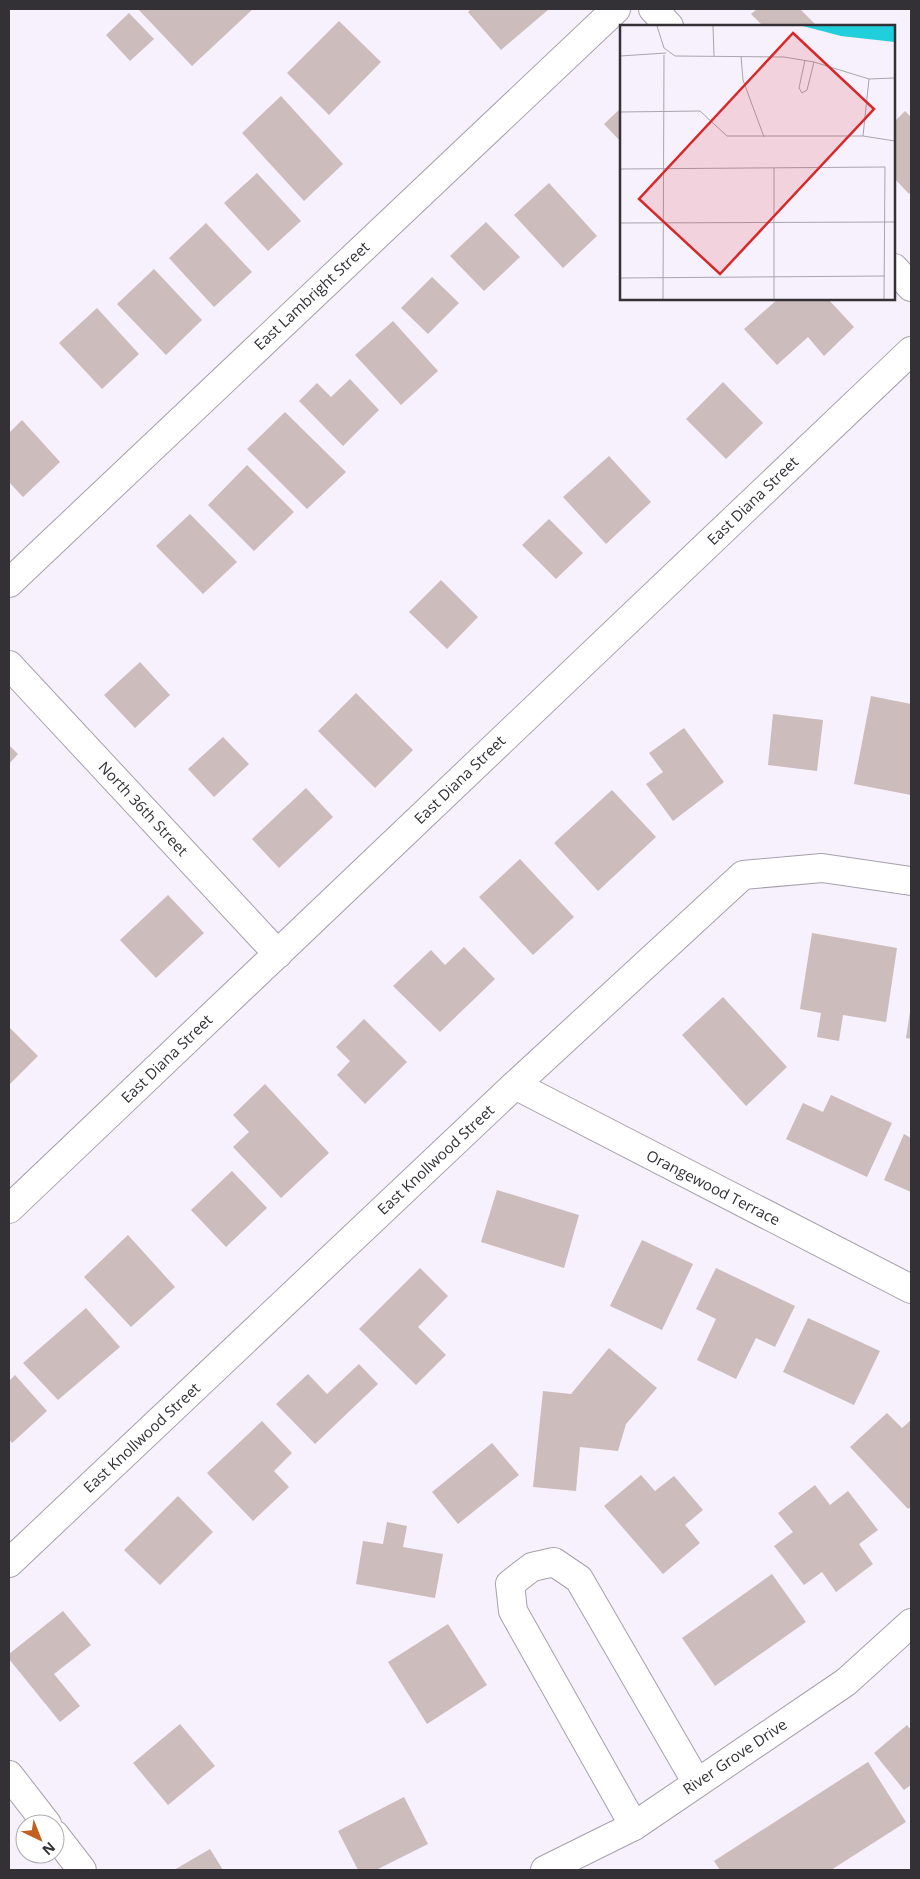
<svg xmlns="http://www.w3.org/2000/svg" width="920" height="1879" font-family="'Open Sans',sans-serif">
<rect width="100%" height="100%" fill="#f7f0fd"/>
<path fill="#ccbcbb" d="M138,9H253L192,66Z
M471,9H549L501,50L468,12Z
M757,9H800L817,26H763L751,14Z
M129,13L154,39L130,61L106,35Z
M339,21L381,62L329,115L287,73Z
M281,96L343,164L304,201L242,133Z
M621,108V142L604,124Z
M905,111L911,117V191L909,194L894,178V122Z
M257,173L301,221L268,251L224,203Z
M549,183L597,236L563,268L514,215Z
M486,222L520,257L484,291L450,256Z
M206,223L252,272L214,307L169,258Z
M154,269L202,320L166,355L117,304Z
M432,277L459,303L428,334L401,308Z
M778,299H828L854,327L824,356L808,337L777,365L744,329Z
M97,308L139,354L102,389L59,343Z
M393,321L438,371L401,405L355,355Z
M350,379L379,410L343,446L299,401L317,383L331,397Z
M723,382L763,423L726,459L686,419Z
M285,412L346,472L307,509L247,449Z
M22,420L60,462L23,497L9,482V433Z
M609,456L651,502L606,544L563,497Z
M247,465L294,512L254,551L208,505Z
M190,514L237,562L203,594L156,546Z
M549,519L583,553L556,579L522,545Z
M441,580L478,617L447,649L409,612Z
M140,662L170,695L135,728L104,695Z
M356,693L413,750L375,788L318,731Z
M871,696L911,704V795L854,784Z
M773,714L823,720L817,771L768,765Z
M684,728L724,782L673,821L646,784L663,772L649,753Z
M223,737L249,764L214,797L188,769Z
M9,745L18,754L9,764Z
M306,788L333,817L279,868L252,839Z
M612,790L656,837L598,891L554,843Z
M520,859L574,917L533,955L479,897Z
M168,895L204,933L156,978L120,940Z
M812,933L897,948L886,1022L843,1015L839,1041L817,1037L821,1013L800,1009Z
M464,947L495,979L440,1032L393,986L431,950L445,965Z
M723,997L787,1067L746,1106L682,1035Z
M910,1012H911V1039L906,1038Z
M364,1019L407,1062L365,1104L337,1075L350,1061L336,1047Z
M9,1027L38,1056L9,1085Z
M265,1084L329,1153L281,1198L233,1147L249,1132L233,1115Z
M831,1095L892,1123L867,1177L786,1139L803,1103L823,1112Z
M904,1134L911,1138V1192L884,1180Z
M232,1171L267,1208L226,1247L191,1210Z
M497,1190L579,1215L564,1268L481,1242Z
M128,1235L175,1287L131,1327L84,1277Z
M642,1240L693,1264L662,1330L610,1306Z
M420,1268L448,1296L418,1327L446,1355L416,1385L359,1329Z
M716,1268L795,1306L775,1347L756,1338L736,1379L697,1360L716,1319L696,1309Z
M86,1308L120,1347L58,1400L23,1363Z
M808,1318L880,1351L854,1405L783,1372Z
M609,1348L657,1388L626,1424L618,1451L580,1447L576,1491L533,1487L543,1391L571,1394Z
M359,1364L378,1384L315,1444L276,1404L308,1374L327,1394Z
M15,1375L47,1411L12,1443L9,1439V1381Z
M887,1413L902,1428L911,1420V1507L908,1509L850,1447Z
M262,1421L292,1453L274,1471L289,1487L253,1521L207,1473Z
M492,1443L519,1475L458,1524L432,1492Z
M641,1475L655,1491L674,1476L703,1510L685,1525L700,1543L663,1574L604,1506Z
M815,1485L830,1505L848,1491L878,1530L859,1544L873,1564L836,1592L822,1572L804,1585L774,1546L793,1532L778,1513Z
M178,1496L213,1532L160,1585L124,1550Z
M387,1522L407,1526L403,1547L443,1554L435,1598L356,1584L363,1541L383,1544Z
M772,1574L806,1622L715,1686L682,1638Z
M63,1611L91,1645L54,1674L80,1706L60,1722L9,1659V1654Z
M448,1624L487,1685L427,1724L388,1662Z
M180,1724L215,1766L168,1805L133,1763Z
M907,1725L911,1730V1785L904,1790L874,1753Z
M868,1762L906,1822L831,1870H720L714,1861Z
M404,1797L428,1844L376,1870H358L338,1831Z
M210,1849L223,1870H174Z"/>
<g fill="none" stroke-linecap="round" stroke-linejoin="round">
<g stroke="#a6a0ac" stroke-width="30">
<path id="minor" d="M9,583L616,9
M9,665L278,954
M515,1085L911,1289
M9,1209L911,351
M9,1563L515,1085L743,875L822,868L911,881
M9,1775L47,1824
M634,1826L513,1611L510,1584L532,1567L554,1562L579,1579L697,1783
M55,1835L82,1870"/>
</g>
<g stroke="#a6a0ac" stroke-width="30">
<path id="tertiary" d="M653,9L669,26
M894,268L911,287
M545,1870L634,1826L846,1682L911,1623"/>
</g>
<use href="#minor" stroke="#fff" stroke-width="28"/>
<use href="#tertiary" stroke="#fff" stroke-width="28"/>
</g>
<g text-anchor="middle" stroke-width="4" stroke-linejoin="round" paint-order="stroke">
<g font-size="15" fill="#343136" stroke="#fff">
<text transform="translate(312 296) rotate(-43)" y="5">East Lambright Street</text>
<text transform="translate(753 501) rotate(-44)" y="5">East Diana Street</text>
<text transform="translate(460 780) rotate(-44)" y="5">East Diana Street</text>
<text transform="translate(143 809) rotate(47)" y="5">North 36th Street</text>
<text transform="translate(167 1059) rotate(-44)" y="5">East Diana Street</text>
<text transform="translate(436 1160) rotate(-43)" y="5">East Knollwood Street</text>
<text transform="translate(713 1188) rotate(27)" y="5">Orangewood Terrace</text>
<text transform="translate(142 1438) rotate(-43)" y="5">East Knollwood Street</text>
<text transform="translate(735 1757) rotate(-34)" y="5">River Grove Drive</text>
</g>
</g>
<g transform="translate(620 25)">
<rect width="275" height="275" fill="#f7f0fd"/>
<path d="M183,1H275V17L221,11Z" fill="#21cedb"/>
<path fill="none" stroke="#a9a4ad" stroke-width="1" d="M37,1L44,23L55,31L164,32L194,37L249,54L275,53M93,1L94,31M0,31L46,28M121,31L123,55L144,112M185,35L179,63L182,68L187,65L194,37M0,87L80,86L107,111H243L275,116M243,111L249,54M154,143V274M0,144L265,142L264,274M0,198L275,197M0,253L265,251M43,274L44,30"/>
<path fill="#d62828" fill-opacity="0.15" stroke="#d62828" stroke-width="2.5" d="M173,8L254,84L100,249L19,174Z"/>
<rect width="275" height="275" fill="none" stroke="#343136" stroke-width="2.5"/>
</g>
<rect width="920" height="1879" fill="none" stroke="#343136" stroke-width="20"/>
<g transform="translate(40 1839) rotate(137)"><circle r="24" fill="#ffffff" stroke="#aeadaf"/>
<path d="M0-4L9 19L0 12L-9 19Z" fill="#c16020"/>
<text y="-8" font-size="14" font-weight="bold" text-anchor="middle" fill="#343136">N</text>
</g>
</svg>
